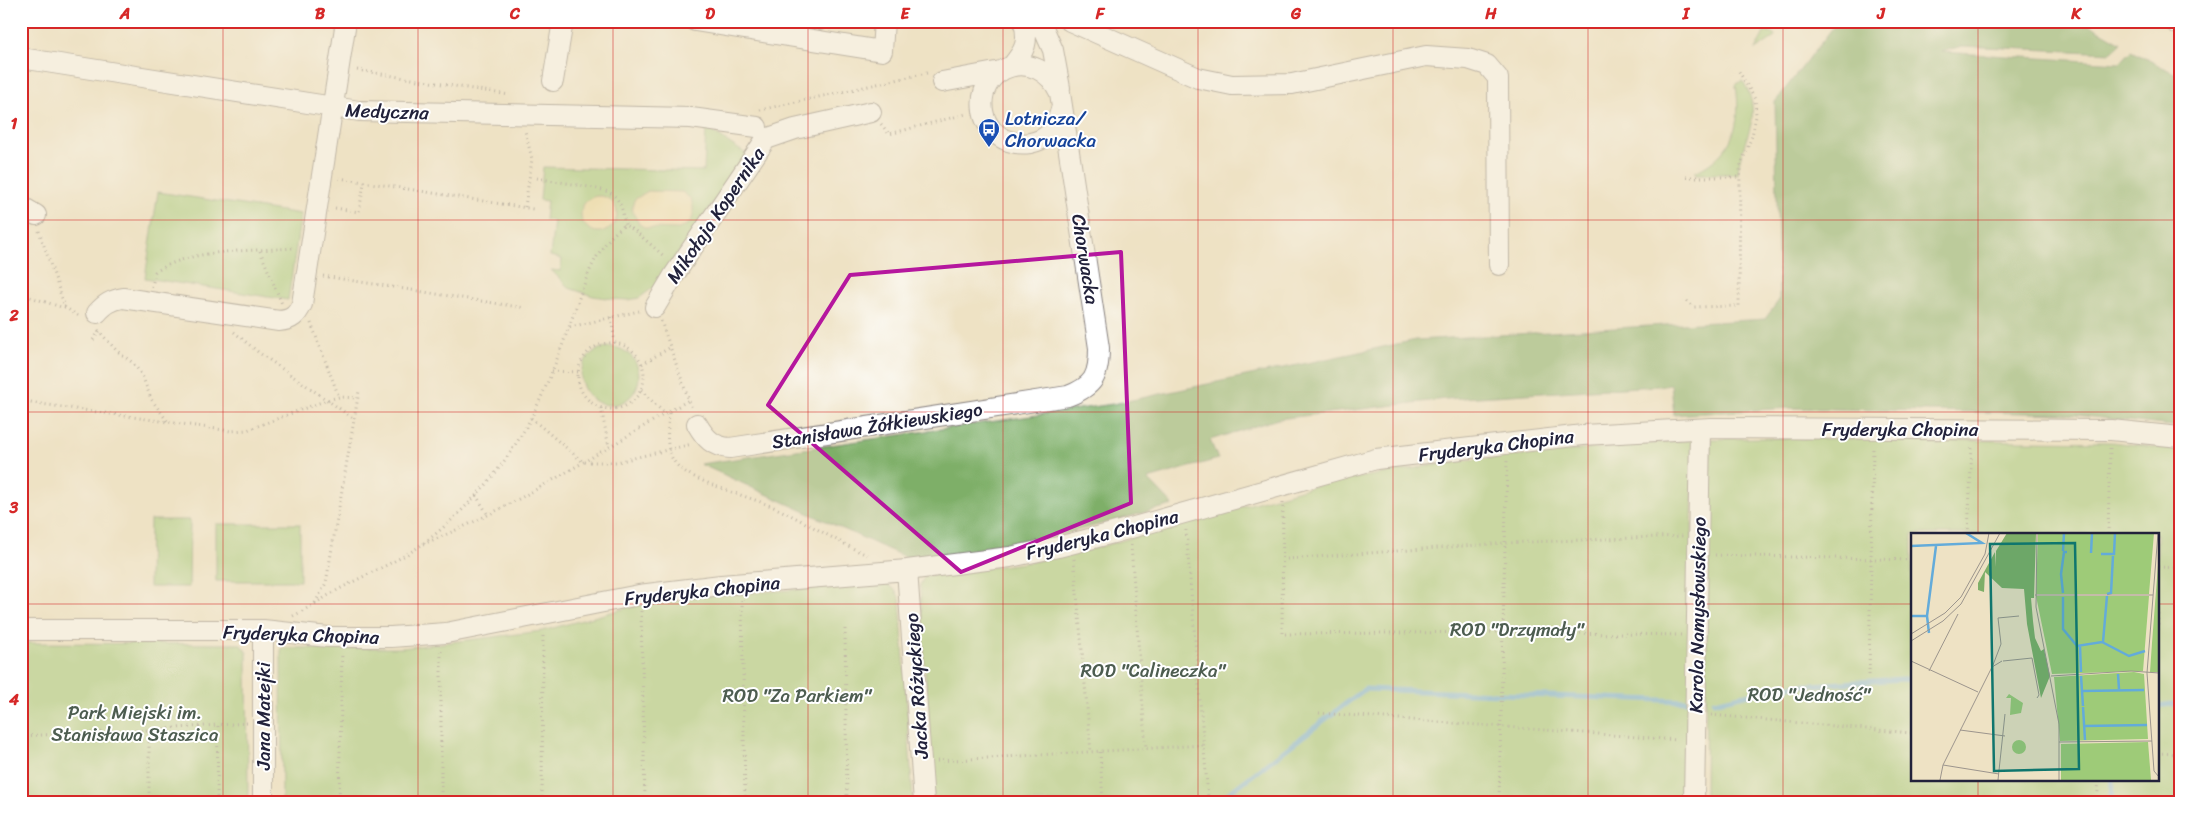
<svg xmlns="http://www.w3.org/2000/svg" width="2201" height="823" font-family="Sriracha,sans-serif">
<rect width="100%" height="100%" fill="#fff"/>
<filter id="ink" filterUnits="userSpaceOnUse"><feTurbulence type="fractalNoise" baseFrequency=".02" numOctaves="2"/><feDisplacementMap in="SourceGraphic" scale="10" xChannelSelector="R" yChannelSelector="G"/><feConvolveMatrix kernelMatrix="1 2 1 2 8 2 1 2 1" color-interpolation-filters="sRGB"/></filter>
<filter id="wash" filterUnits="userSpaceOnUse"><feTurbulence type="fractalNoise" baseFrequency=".0096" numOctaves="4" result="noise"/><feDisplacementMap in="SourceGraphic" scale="20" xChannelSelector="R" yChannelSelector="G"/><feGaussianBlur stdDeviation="1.12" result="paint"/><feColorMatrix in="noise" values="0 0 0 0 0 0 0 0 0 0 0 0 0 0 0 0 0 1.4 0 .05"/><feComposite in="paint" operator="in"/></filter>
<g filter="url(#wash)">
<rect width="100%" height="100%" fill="#eee2c4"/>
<path fill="#9ecb78" stroke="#60765a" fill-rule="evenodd" d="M1765,31L1774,35L1775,37L1755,50Z
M1743,81C1766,120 1740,137 1738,174H1696L1695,172C1733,154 1742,125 1736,86V84Z
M706,128L746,154L658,284L639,298L628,300L613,299L593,296L569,288L551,270L560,271L562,259L550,256L554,221L545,220L547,201L540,200L543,167L704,171Z
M158,192L301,214L288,300L145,278Z
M581 376a29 29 0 1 1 58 0a29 29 0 1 1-58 0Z
M1758,438L2111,442L2180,450V802H1705L1707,554L1711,439ZM1912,534H2157V779H1912Z
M1689,440L1693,441L1689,802H933L920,585L925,576L1031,562L1085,551L1321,484L1459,461Z
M150,520H190L189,587H149Z
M216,524H300V581H216Z
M886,583L894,589L900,598L913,802H282L281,648H402L542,631L641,604L695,597Z
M21,643L240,644L247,652L248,802H21Z"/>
<path fill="#7eaf68" stroke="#506852" d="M1838,21H2083L2122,43L2111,53L1962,46L1941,52L2120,63L2131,51L2180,76V427L2067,414L1790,408L1674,415L1671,385L1446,399L1278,419L1210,440L1218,459L1148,479L1173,505L996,552L907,558L700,464L1113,404L1416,340L1765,319L1779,300L1775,102Z"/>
<path fill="#eeda9e" stroke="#887e6c" d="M648,191L682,192L691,199L693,207V216L690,223L679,229L646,228L639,224L632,210L634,200Z
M581 214a18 18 0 1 1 36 0a18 18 0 1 1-36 0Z"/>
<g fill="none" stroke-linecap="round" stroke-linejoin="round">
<path stroke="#63abda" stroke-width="5" d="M1714,702L1781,687L1903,679L1912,680
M2157,706L2180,703
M1217,802L1365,689L1688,701
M2111,802L2112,779"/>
</g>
</g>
<g filter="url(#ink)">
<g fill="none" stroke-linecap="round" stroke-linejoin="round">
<g stroke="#888280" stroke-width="22">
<path id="minor" d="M695,21L882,51L884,21
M1040,21L1053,50L1060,88
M1070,21L1198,78L1232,85L1292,84L1426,56L1468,59L1487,65L1498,78L1499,265
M2173,21L2180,25
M21,58L359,111L691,118L757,127
M1012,66C1025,50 1029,43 1024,21
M553,81L563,21
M942,82L1001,71
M21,206L36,215
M655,307L674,275L766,139L795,129L871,112
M97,313C105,304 111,300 123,298L279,321C292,320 297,315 302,304L346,21
M697,424C705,438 713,447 730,448L1068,396C1094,386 1099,376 1099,348L1060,93C1038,45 976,65 983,111C988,141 1026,154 1049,134C1057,126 1059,116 1062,106
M907,570L924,802
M21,630H263L328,637H391L446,633L639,595L721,585L907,570L1010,557L1058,547L1113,533L1376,459L1583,435L1711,428L2111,430L2180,437
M263,802V630
M1694,802L1700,429"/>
</g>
<path stroke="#888280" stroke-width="3" stroke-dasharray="1 4" stroke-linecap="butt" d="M357,70L509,95
M760,110L927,73
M881,124L889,134L966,114
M1686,177H1740
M339,178L533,209
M537,178C551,181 605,188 612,194C622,202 623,213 625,225
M525,207L532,159L525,131
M335,208L359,212L364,183
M39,231L65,307L81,318
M260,251L282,304
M323,276L525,308
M152,287L155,272C195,247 248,252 293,248
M21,294L61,307H65
M1687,301L1693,307L1739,306L1740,167L1752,136L1756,116L1755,99L1737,68
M611,317L615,343
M661,321L692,409
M311,323L339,397
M570,327L639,311
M98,330L116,350L133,363L142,375L151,399L168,422
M234,332L258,352L353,418
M93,340L101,329
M578 376a33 33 0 1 1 66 0a33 33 0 1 1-66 0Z
M642,364L671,347
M552,371L578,372
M641,390L665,414
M21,400L41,404L231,431L247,430L327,400L339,397L357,398
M601,408L609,447
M669,413C668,431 664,449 676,464C692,483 753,497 778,509C808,523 836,541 867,555
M531,418L583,462H617L692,444
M476,495L488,515
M1283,502L1282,634L1504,632L1681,635
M1186,530L1208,798
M1968,534L1972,445
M2108,534L2110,447
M423,544C517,507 601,450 689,400
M1131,545L1146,749
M1715,555L1912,560
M1074,559L1091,753
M1287,559L1505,543L1683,536
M2158,567L2180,568
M742,600L745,802
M315,603L326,583L359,391
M641,611L645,802
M293,616C313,606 330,593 349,584C373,571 398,561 420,546C465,513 505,467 531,418C546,389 558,357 569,327C582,292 592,247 625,225L634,230L665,257
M845,629L847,802
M2158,630V567
M1869,675L1873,445
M1319,713L1678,740
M1711,715L1912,733
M149,730L218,725
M21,736L149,730V802
M1100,752L1103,802
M2157,753L2180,754
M937,761L1204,745
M217,802L218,725L247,723
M339,802L342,652
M441,802V649
M542,802L543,635
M1499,802L1507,460
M2097,802L2099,779"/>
<use href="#minor" stroke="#fff" stroke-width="20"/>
</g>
</g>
<path d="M0 0H2201V823H0ZM1121,252L1131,503L961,572L768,405L850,275Z" fill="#eee2c4" fill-opacity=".55" fill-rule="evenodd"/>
<path fill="none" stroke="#b5179e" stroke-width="4" stroke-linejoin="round" d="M1121,252L1131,503L961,572L768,405L850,275Z"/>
<path fill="none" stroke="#d62828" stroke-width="1" stroke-opacity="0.55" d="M223,21V802M418,21V802M613,21V802M808,21V802M1003,21V802M1198,21V802M1393,21V802M1588,21V802M1783,21V802M1978,21V534M21,220H2180M21,412H2180M21,604H1912M2157,604H2180M1978,779V802"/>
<defs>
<g id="bus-pin" transform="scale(1.125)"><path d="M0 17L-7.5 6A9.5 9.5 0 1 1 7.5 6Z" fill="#1a4fb4" stroke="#fff"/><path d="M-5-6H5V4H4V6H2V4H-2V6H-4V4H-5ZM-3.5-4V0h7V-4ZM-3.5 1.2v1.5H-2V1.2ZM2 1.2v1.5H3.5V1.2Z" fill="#fff"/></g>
</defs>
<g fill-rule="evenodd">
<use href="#bus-pin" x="989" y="129"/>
</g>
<g text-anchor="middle" stroke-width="4" stroke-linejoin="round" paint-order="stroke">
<g font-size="19" fill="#22223b" stroke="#fff">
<text transform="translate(387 111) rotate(2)" y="7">Medyczna</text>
<text transform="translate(715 215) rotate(-56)" y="7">Mikołaja Kopernika</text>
<text transform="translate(1086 259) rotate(81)" y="7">Chorwacka</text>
<text transform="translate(877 425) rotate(-9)" y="7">Stanisława Żółkiewskiego</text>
<text x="1900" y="436">Fryderyka Chopina</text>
<text transform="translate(1496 445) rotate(-7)" y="7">Fryderyka Chopina</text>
<text transform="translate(1102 534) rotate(-14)" y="7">Fryderyka Chopina</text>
<text transform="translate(702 590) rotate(-6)" y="7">Fryderyka Chopina</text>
<text transform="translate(1697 615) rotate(-89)" y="7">Karola Namysłowskiego</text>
<text transform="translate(301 634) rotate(2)" y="7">Fryderyka Chopina</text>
<text transform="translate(916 686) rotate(-94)" y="7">Jacka Różyckiego</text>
<text transform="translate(263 716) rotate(-90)" y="7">Jana Matejki</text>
</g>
<g font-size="19" fill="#164399" stroke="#fff" text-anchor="start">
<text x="1005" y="125">Lotnicza/<tspan x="1005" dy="22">Chorwacka</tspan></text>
</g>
<g font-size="19" fill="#4d5d50" stroke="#fff">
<text x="1517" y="636">ROD "Drzymały"</text>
<text x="1153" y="677">ROD "Calineczka"</text>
<text x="1809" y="701">ROD "Jedność"</text>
<text x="797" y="702">ROD "Za Parkiem"</text>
<text x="135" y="719">Park Miejski im.<tspan x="135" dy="22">Stanisława Staszica</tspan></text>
</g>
</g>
<g transform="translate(1911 533)">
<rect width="248" height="248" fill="#eee2c4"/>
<path d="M127,0H243L238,61H125ZM247,32V139H239L241,110ZM125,63H238L232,138L141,141ZM223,139L233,141L237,206L149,208L143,144ZM98,161L112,170L110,180L99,182L100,165H95ZM101 214a7 7 0 1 1 14 0a7 7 0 1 1-14 0ZM237,209L240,247H150V211Z" fill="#9ecb78"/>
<path d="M96,0H125L123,65H120L122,88L124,105L130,118L133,116L139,143L130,165L116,91L113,56L91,55L74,39L73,59L67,57V50L84,19L85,34V18Z" fill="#7eaf68"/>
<path fill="none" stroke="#63abda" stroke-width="2.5" d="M0,13L71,10L55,0M152,18L153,0M180,20L181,0M190,21H203L204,0M152,60L150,41L153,19H156M196,61L200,60L202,23M152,64V96L166,113L191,109L218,123L234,118M0,83H16L25,13M16,83L18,100M192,109L196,63M169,113L170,139M207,141L208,156M170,143L172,173M171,158L233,157M172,174L174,207M173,193L236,192"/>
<path fill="none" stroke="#9c958d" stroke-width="1" d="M126,0L125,74L148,191V247M247,0L236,140L243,238L248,244M124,62H242M0,101L34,80L50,64L74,21L78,0M0,108L32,88L50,71L89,0M0,128L67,159M92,128L121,125L128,162L126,165M82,132L90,111L87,85L108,83M18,138L47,81M140,143L220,138L248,140M49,197L94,203M148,209L241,208M32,232L88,241M29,247L32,232L81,134L91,128M87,247L94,181"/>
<path fill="#0f766e" fill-opacity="0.15" stroke="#0f766e" stroke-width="2.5" d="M164,10L168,236L83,238L79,11Z"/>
<rect width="248" height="248" fill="none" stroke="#22223b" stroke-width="2.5"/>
</g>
<rect width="2201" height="823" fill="none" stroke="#fff" stroke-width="55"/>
<rect x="28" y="28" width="2146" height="768" fill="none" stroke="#d62828" stroke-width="2"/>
<g font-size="16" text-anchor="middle" font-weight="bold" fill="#d62828">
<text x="125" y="19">A</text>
<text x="320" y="19">B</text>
<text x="515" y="19">C</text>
<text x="710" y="19">D</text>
<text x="905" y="19">E</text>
<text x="1100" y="19">F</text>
<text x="1296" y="19">G</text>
<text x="1491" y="19">H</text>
<text x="1686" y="19">I</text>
<text x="1881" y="19">J</text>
<text x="2076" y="19">K</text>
<text x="14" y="129">1</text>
<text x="14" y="321">2</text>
<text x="14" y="513">3</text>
<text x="14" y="705">4</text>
</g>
</svg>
